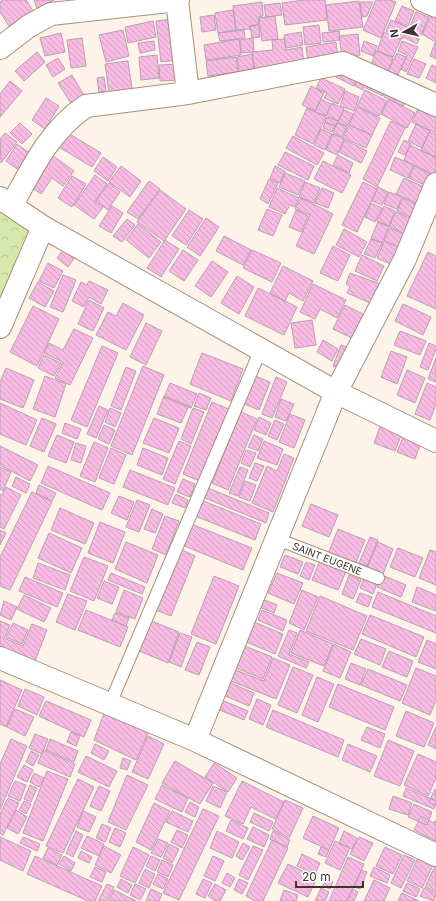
<svg xmlns="http://www.w3.org/2000/svg" width="436" height="901" font-family="Inter,sans-serif">
<defs>
<pattern id="park-crowns" width="20" height="18" patternUnits="userSpaceOnUse"><rect width="20" height="18" fill="#d7e8ad"/><path d="M2 6a3 3 0 1 1 6 0M12 15a3 3 0 1 1 6 0" fill="none" stroke="#b9c895"/></pattern>
<pattern id="building-back-hatch" width="6" height="6" patternUnits="userSpaceOnUse"><rect width="6" height="6" fill="#f8bce4"/><path d="M-1 5l2 2M0 0l6 6M5-1l2 2" fill="none" stroke="#d6a2c4"/></pattern>
</defs>
<rect width="100%" height="100%" fill="#fdf3e9"/>
<path fill="url(#park-crowns)" d="M0,212L32,232L0,306Z"/>
<path fill="url(#building-back-hatch)" stroke="#bb9eb1" d="M3,0H26L33,11L9,26L0,12V2Z
M34,0H54L37,8Z
M304,0H325L327,20L285,25L282,3Z
M376,0H390L396,2L381,38L363,30Z
M359,1L363,27L329,31L326,5Z
M262,2L263,16L258,17L259,24L250,26V29L236,30L233,6Z
M360,2H373L367,16L362,17Z
M280,3L282,15L266,17L264,5Z
M402,6L414,11L408,26L395,21Z
M233,10L236,30L218,33L215,13Z
M416,12L429,17L417,44L405,38Z
M214,15L216,30L202,32L200,17Z
M275,16L278,39L262,41L259,18Z
M431,16L436,18V38L434,41L422,34Z
M173,19L178,60L161,62L156,21Z
M391,20L409,28L403,39L386,31Z
M153,21L156,37L128,43L125,27Z
M259,25L260,37L252,38L250,26Z
M319,25L321,43L305,45L303,27Z
M123,30L129,56L106,62L99,35Z
M244,30L245,38L220,41L218,33Z
M339,31L340,40L323,42L322,33Z
M301,32L303,45L286,48L284,35Z
M384,32L401,39L393,57L377,51Z
M61,33L65,52L45,56L40,38Z
M358,34L360,55L342,57L339,36Z
M82,38L86,66L71,68L67,40Z
M253,38L254,52L241,53L240,40Z
M239,39L241,55L206,60L204,45Z
M284,39L286,50L302,47L304,64L255,70L252,52L273,50L272,40Z
M436,40V59L430,56Z
M154,41L155,50L140,53L138,43Z
M364,41L377,46L373,56L361,51Z
M402,41L418,47L406,72L401,69L407,55L398,51Z
M336,42L338,58L308,62L306,47Z
M376,51L393,58L388,72L371,65Z
M37,52L45,62L24,81L15,71Z
M397,53L406,57L398,75L388,71Z
M252,54L254,70L239,72L237,57Z
M157,55L159,78L141,80L139,57Z
M236,57L238,72L208,76L206,61Z
M58,58L65,69L53,77L46,65Z
M414,59L426,64L419,78L407,74Z
M128,61L133,95L110,99L105,64Z
M343,63L360,71L354,86L336,77Z
M180,64L181,80L160,81L159,65Z
M432,65L436,67V83L426,78Z
M361,73L369,77L363,90L355,86Z
M72,75L85,97L72,105L58,83Z
M104,77L106,91L99,92L97,78Z
M321,78L345,89L338,104L324,98L327,93L316,88Z
M371,78L388,85L383,96L366,88Z
M10,81L22,91L0,117V94Z
M311,86L324,93L315,111L302,105Z
M390,86L409,95L403,106L384,97Z
M365,90L387,101L379,116L357,106Z
M345,91L359,97L354,111L340,106Z
M46,98L59,106L45,129L32,120Z
M321,99L331,104L326,116L315,112Z
M389,99L415,113L407,128L381,114Z
M422,100L436,106V133L412,122Z
M332,103L344,109L338,121L326,115Z
M357,107L380,118L372,135L349,125Z
M307,108L326,117L313,144L295,135Z
M344,110L353,114L347,126L338,122Z
M327,117L338,121L335,126L325,122Z
M391,121L405,128L377,187L363,179Z
M325,122L335,126L332,132L323,128Z
M20,123L32,134L22,144L10,133Z
M337,123L347,127L342,137L333,133Z
M416,124L430,131L422,148L408,141Z
M349,125L372,135L366,148L343,138Z
M321,129L332,134L325,150L314,145Z
M63,130L101,153L92,167L54,144Z
M429,132L436,135V157L421,150Z
M5,133L17,142L1,163L0,139Z
M333,134L344,139L337,155L326,150Z
M293,136L324,153L317,165L286,148Z
M345,140L367,151L361,163L339,152Z
M404,140L411,144L405,155L398,152Z
M17,144L31,154L20,171L6,161Z
M410,145L436,158V176L404,160Z
M48,152L74,171L63,186L52,178L41,194L27,184Z
M285,152L314,166L308,180L278,165Z
M338,155L353,163L349,173L333,165Z
M103,157L117,167L108,181L94,171Z
M395,157L413,165L408,178L390,170Z
M323,161L351,175L342,193L314,179Z
M121,166L141,181L130,197L109,182Z
M275,166L285,171L280,183L270,178Z
M414,166L434,176L429,187L409,178Z
M285,173L305,181L298,195L279,187Z
M95,175L107,184L95,201L103,207L94,219L74,205Z
M72,176L86,184L72,207L58,198Z
M404,178L431,190L423,206L396,194Z
M269,179L278,183L268,204L260,199Z
M149,181L160,189L138,219L127,212Z
M305,182L320,188L314,203L299,197Z
M363,182L377,189L357,232L342,225Z
M109,183L120,192L108,210L96,201Z
M378,187L388,192L382,205L372,201Z
M277,188L299,198L295,207L290,205L285,214L269,207Z
M322,188L334,193L328,208L315,203Z
M160,190L186,209L164,241L137,222Z
M389,192L402,197L397,209L384,204Z
M301,198L333,214L314,254L296,246L310,215L295,209Z
M403,198L421,207L415,219L397,211Z
M371,203L382,208L375,222L365,217Z
M112,206L123,213L111,233L99,226Z
M384,206L395,211L389,226L377,221Z
M267,209L282,215L273,236L258,230Z
M189,210L203,219L186,245L172,236Z
M296,210L308,216L301,232L289,227Z
M396,212L420,223L413,238L389,226Z
M206,218L219,227L200,256L187,247Z
M127,219L135,225L122,242L113,236Z
M378,222L389,227L382,243L371,238Z
M138,224L161,242L149,258L126,240Z
M390,228L408,236L402,249L384,240Z
M344,229L367,242L359,257L336,245Z
M224,236L251,250L243,265L216,251Z
M371,239L382,243L375,258L364,254Z
M165,240L179,249L161,277L147,268Z
M384,241L400,248L393,265L377,258Z
M333,246L350,255L338,281L320,273Z
M64,249L75,257L68,267L57,258Z
M183,250L198,260L184,281L169,271Z
M252,250L281,263L272,282L243,268Z
M428,252L436,256V309L407,296Z
M362,255L384,266L377,281L355,271Z
M212,261L228,272L211,297L195,286Z
M48,263L63,271L54,288L39,281Z
M283,266L313,281L303,301L289,293L285,301L270,293Z
M350,273L386,286L377,306L347,293L350,287L346,284Z
M63,275L76,280L63,312L50,307Z
M237,276L254,287L239,314L221,303Z
M89,281L108,290L101,304L89,297L84,307L72,301L81,282L87,285Z
M38,282L54,291L45,307L29,298Z
M313,284L346,300L337,318L320,309L315,319L300,312Z
M258,288L297,307L284,335L245,316Z
M89,300L104,308L93,331L78,324Z
M123,303L144,315L126,350L96,335L108,312L116,316Z
M403,304L431,317L423,335L395,321Z
M345,305L363,314L352,338L333,329Z
M33,306L59,319L37,366L10,352Z
M312,320L316,345L295,348L291,323Z
M146,323L162,331L146,365L130,357Z
M74,329L93,338L70,385L55,378L63,362L44,353L49,343L63,350Z
M400,331L426,341L420,355L394,345Z
M323,340L338,349L332,361L317,352Z
M429,343L436,346V349L428,370L420,367Z
M341,345L354,350L345,371L333,366Z
M102,346L118,353L87,427L71,420Z
M391,351L407,357L397,384L381,377Z
M202,353L243,369L231,401L190,384Z
M44,355L61,363L54,376L38,368Z
M436,358V382L428,379Z
M143,366L164,375L132,455L111,446Z
M126,367L136,371L121,410L111,406Z
M6,368L34,380L23,408L0,399V382Z
M407,370L425,378L415,403L397,395Z
M253,375L270,382L259,410L242,403Z
M45,376L66,384L55,417L33,409Z
M276,377L287,382L272,418L262,414Z
M170,383L197,394L191,408L164,397Z
M427,383L436,387V404L430,420L415,414Z
M199,393L211,398L206,410L194,406Z
M164,396L189,406L181,423L157,414Z
M281,399L294,404L286,421L275,417Z
M212,402L231,410L202,482L183,474Z
M0,403L37,420L26,445L0,434Z
M99,406L108,410L96,438L87,434Z
M110,408L121,413L115,427L105,422Z
M193,408L204,412L191,444L181,439Z
M241,412L257,419L228,490L212,483Z
M290,414L305,420L294,448L279,442Z
M259,417L271,423L266,435L254,430Z
M42,418L56,424L44,452L30,446Z
M154,418L179,428L169,453L143,443Z
M275,420L284,424L277,440L268,436Z
M65,423L81,429L77,439L62,433Z
M381,424L402,433L395,451L374,443Z
M104,425L115,430L109,444L98,439Z
M57,435L74,442L66,463L48,456Z
M254,435L263,439L258,451L248,447Z
M404,435L421,442L415,459L397,452Z
M179,441L191,446L175,484L163,479Z
M264,441L283,449L277,465L257,458Z
M94,442L108,448L95,482L80,476Z
M76,443L86,446L81,463L71,460Z
M0,446L38,465L30,481L0,465Z
M111,448L126,455L114,484L99,478Z
M143,448L168,458L162,475L137,465Z
M246,450L256,453L250,467L241,463Z
M284,454L294,458L273,512L252,503L267,466L277,471Z
M255,463L264,466L257,481L249,478Z
M48,466L110,493L102,510L41,483Z
M0,467L11,472L3,491L0,489Z
M240,467L248,470L238,496L229,493Z
M130,470L175,488L168,505L123,487Z
M16,477L30,484L26,493L12,486Z
M183,479L195,484L190,497L177,492Z
M245,481L256,485L250,501L239,497Z
M39,485L56,493L52,501L36,493Z
M6,487L21,495L4,529L0,527V494L2,495Z
M208,488L269,513L266,523L205,498Z
M32,492L52,502L10,590L0,586V557Z
M176,494L188,500L185,508L172,503Z
M119,496L134,502L127,520L111,513Z
M137,500L150,505L139,532L126,527Z
M201,500L261,524L255,540L195,516Z
M311,504L338,515L329,537L302,526Z
M60,508L94,523L85,544L51,530Z
M152,509L163,514L155,533L144,529Z
M165,516L179,521L166,555L152,549Z
M100,522L125,532L113,563L88,553Z
M191,524L252,548L243,570L182,545Z
M338,529L365,540L355,565L328,554Z
M0,530L6,533L0,545Z
M49,533L82,548L71,573L38,558Z
M370,537L378,540L367,566L359,563Z
M126,542L158,555L147,583L115,569Z
M378,542L393,549L383,574L367,568Z
M398,548L423,558L415,577L390,567Z
M180,549L195,556L171,616L156,610Z
M430,550L436,552V585L419,578Z
M285,555L303,562L298,574L280,567Z
M84,557L108,566L94,601L70,591Z
M321,558L347,569L338,590L312,580Z
M306,562L315,565L309,580L300,576Z
M38,563L70,575L65,590L33,578Z
M111,573L145,587L142,594L108,580Z
M277,573L303,583L294,604L268,593Z
M349,575L361,580L353,599L342,594Z
M382,575L406,585L401,597L377,587Z
M214,576L239,586L216,644L191,634Z
M365,576L378,581L373,594L360,588Z
M25,577L63,593L57,607L19,591Z
M104,581L119,587L112,604L97,598Z
M417,587L436,595V611L412,602Z
M124,590L143,598L135,619L116,612Z
M302,590L318,597L304,630L289,623Z
M378,592L436,616V633L372,607Z
M360,593L372,597L368,607L356,602Z
M68,594L87,601L75,630L56,622Z
M24,595L51,608L44,622L17,609Z
M255,596L277,605L274,613L252,604Z
M320,596L367,616L353,650L306,631Z
M4,601L17,607L11,620L0,615Z
M86,610L128,627L120,647L78,630Z
M262,610L287,620L283,631L258,620Z
M115,613L129,618L126,626L112,620Z
M370,615L424,637L416,657L362,634Z
M149,620L179,632L168,663L137,650Z
M0,621L10,625L4,638L23,646L32,624L47,630L35,661L0,647Z
M254,622L283,634L275,654L246,642Z
M13,623L28,630L22,644L6,637Z
M289,630L297,633L289,654L309,662L306,668L278,656Z
M300,630L333,644L324,666L291,653Z
M180,633L192,637L181,667L169,662Z
M361,639L386,649L380,665L354,654Z
M427,640L436,644V669L418,662Z
M197,642L210,647L199,675L185,670Z
M334,644L351,652L340,678L323,671Z
M245,646L272,657L263,679L236,668Z
M389,651L413,661L407,677L382,667Z
M273,658L290,665L276,699L228,680L233,669L264,681Z
M351,663L366,669L360,685L345,679Z
M293,667L313,675L297,713L278,705Z
M416,668L436,676V700L430,715L402,703Z
M368,669L407,685L400,701L361,685Z
M317,677L334,684L318,722L302,715Z
M0,680L22,690L6,727L0,724Z
M228,682L254,693L249,706L223,695Z
M338,684L394,707L385,730L329,707Z
M25,689L44,697L37,715L18,706Z
M219,699L248,711L244,720L215,708Z
M257,699L271,705L263,725L249,719Z
M46,701L91,720L84,737L39,716Z
M15,709L34,717L25,736L7,727Z
M273,710L344,740L338,757L266,727Z
M105,711L149,731L136,760L94,740Z
M406,711L434,723L424,747L396,736Z
M367,727L385,734L380,748L361,740Z
M436,727V749L428,745Z
M71,732L80,736L76,746L67,742Z
M35,734L48,739L42,754L29,748Z
M148,736L164,744L148,779L132,772Z
M11,739L27,746L0,810V764Z
M50,739L78,751L74,762L46,750Z
M388,740L414,751L400,786L374,776Z
M95,744L109,751L104,760L91,753Z
M348,744L377,756L370,772L342,760Z
M43,750L75,764L70,777L38,763Z
M31,751L39,755L33,766L26,762Z
M418,754L436,762V778L428,796L404,785Z
M86,756L117,771L109,787L78,772Z
M123,758L131,761L127,770L120,768Z
M175,761L213,783L200,804L162,783Z
M214,763L237,778L228,792L205,777Z
M24,765L33,770L27,782L17,777Z
M47,771L68,779L43,841L23,833Z
M34,773L44,778L39,787L30,782Z
M127,775L148,785L126,830L108,822Z
M78,779L94,787L63,853L46,846Z
M15,781L26,785L20,801L8,796Z
M242,781L284,802L275,819L251,807L243,824L225,816Z
M30,785L37,788L31,802L24,799Z
M162,785L188,798L182,812L155,799Z
M99,786L110,791L101,811L90,806Z
M213,786L227,792L220,808L206,801Z
M406,788L436,801L434,809L403,796Z
M435,789L436,790V806L429,802Z
M393,796L412,803L408,815L389,809Z
M8,798L19,803L3,835L0,833V814Z
M285,800L303,808L289,838L272,829Z
M24,801L31,804L26,814L19,810Z
M190,802L199,807L195,817L185,812Z
M154,803L170,811L151,850L136,842Z
M414,804L432,812L427,825L408,817Z
M203,809L219,816L179,900L163,893Z
M16,810L27,817L18,834L7,828Z
M83,811L96,817L89,832L77,827Z
M172,811L193,821L188,832L166,822Z
M254,813L273,822L269,831L250,822Z
M313,816L339,828L329,850L303,838Z
M421,816L434,823L436,820V841L414,830Z
M231,820L248,828L243,839L226,831Z
M102,824L111,828L105,842L96,838Z
M253,827L269,835L264,847L247,839Z
M115,828L126,833L120,847L109,842Z
M177,830L188,835L182,848L171,842Z
M76,831L83,835L73,857L66,853Z
M217,831L239,842L232,858L210,848Z
M273,831L290,840L287,847L270,839Z
M344,831L357,838L352,849L339,843Z
M87,836L104,844L99,856L81,848Z
M0,837L31,851L23,871L0,860Z
M23,837L40,844L37,851L20,843Z
M359,837L373,843L364,861L350,854Z
M158,839L168,843L161,857L151,853Z
M272,840L288,848L263,901H255L246,896Z
M335,841L350,848L340,870L325,863Z
M243,843L250,847L242,860L236,856Z
M169,844L179,849L172,863L163,858Z
M104,846L121,855L111,873L95,865Z
M253,846L263,850L248,880L239,875Z
M133,847L149,855L135,883L120,876Z
M321,847L329,850L326,857L318,854Z
M385,847L402,855L393,874L376,866Z
M48,848L62,855L57,865L43,858Z
M81,851L92,857L89,863L78,858Z
M302,854L320,863L315,874L297,866Z
M404,855L415,860L401,888L391,883Z
M35,856L102,886L95,901H88L27,874Z
M64,856L75,863L71,871L59,864Z
M151,856L160,860L155,871L146,866Z
M213,856L224,861L215,881L204,876Z
M419,856L434,863L422,888L407,881Z
M348,857L364,864L347,901H329Z
M162,860L173,865L168,877L157,872Z
M288,864L317,878L308,897L278,883Z
M436,864V892L425,887Z
M95,867L106,872L102,882L90,877Z
M374,867L390,875L387,883L370,876Z
M145,869L155,874L149,888L139,883Z
M362,870L367,872L360,889L354,887Z
M227,873L235,878L230,887L222,883Z
M158,874L168,879L163,889L153,884Z
M121,879L132,885L128,893L117,887Z
M203,879L212,883L205,898L196,894Z
M239,879L248,883L242,894L234,890Z
M326,879L333,882L330,889L323,886Z
M374,880L390,888L384,901H364Z
M407,883L420,889L416,897L403,891Z
M107,884L114,887L107,901H98Z
M135,884L146,889L140,900L130,895Z
M215,884L226,890L220,901H215L208,896Z
M321,888L329,892L325,901H315Z
M424,888L436,894L434,901L420,896Z
M151,889L162,894L159,901H146Z
M353,889L358,892L354,901H347Z
M114,890L136,901H109Z
M284,890L298,895L296,901H280Z
M402,893L419,901H398Z"/>
<g fill="none" stroke-linecap="round" stroke-linejoin="round">
<g stroke="#a7917a" stroke-width="14">
<g id="service">
<path id="s1" d="M277,539L378,578"/>
<path d="M110,704L261,349"/>
</g>
</g>
<g stroke="#a7917a" stroke-width="24">
<path id="minor" d="M177,0L188,93
M422,0L436,6
M0,48L29,26L51,14L178,0
M12,205C32,168 50,130 86,106L188,93L343,63L436,105
M0,327L43,227
M0,658L195,740L436,855
M195,740L336,392L405,259L436,184"/>
</g>
<g stroke="#a7917a" stroke-width="24">
<path id="tertiary" d="M0,198L43,227L336,392L436,441"/>
</g>
<use href="#service" stroke="#fff" stroke-width="12"/>
<use href="#minor" stroke="#fff" stroke-width="22"/>
<use href="#tertiary" stroke="#fff" stroke-width="22"/>
</g>
<g text-anchor="middle" stroke-width="3" stroke-linejoin="round" paint-order="stroke">
<g font-size="10" fill="#3d342a" stroke="#fff">
<text dy="4" stroke="none"><textPath href="#s1" startOffset="54">SAINT EUGENE</textPath></text>
</g>
</g>
<g transform="translate(404 32) rotate(262)" stroke="#ffffff" stroke-width="3" paint-order="stroke">
<path d="M0-3L7 15L0 10L-7 15Z" fill="#3d342a"/>
<text y="-6" font-size="11" font-weight="bold" text-anchor="middle" fill="#3d342a">N</text>
</g>
<path d="M296 881v6h67v-6" fill="none" stroke="#3d342a" stroke-width="2"/>
<text x="302" y="881" font-size="12" fill="#3d342a" stroke="#ffffff" stroke-width="3" paint-order="stroke">20 m</text>
</svg>
